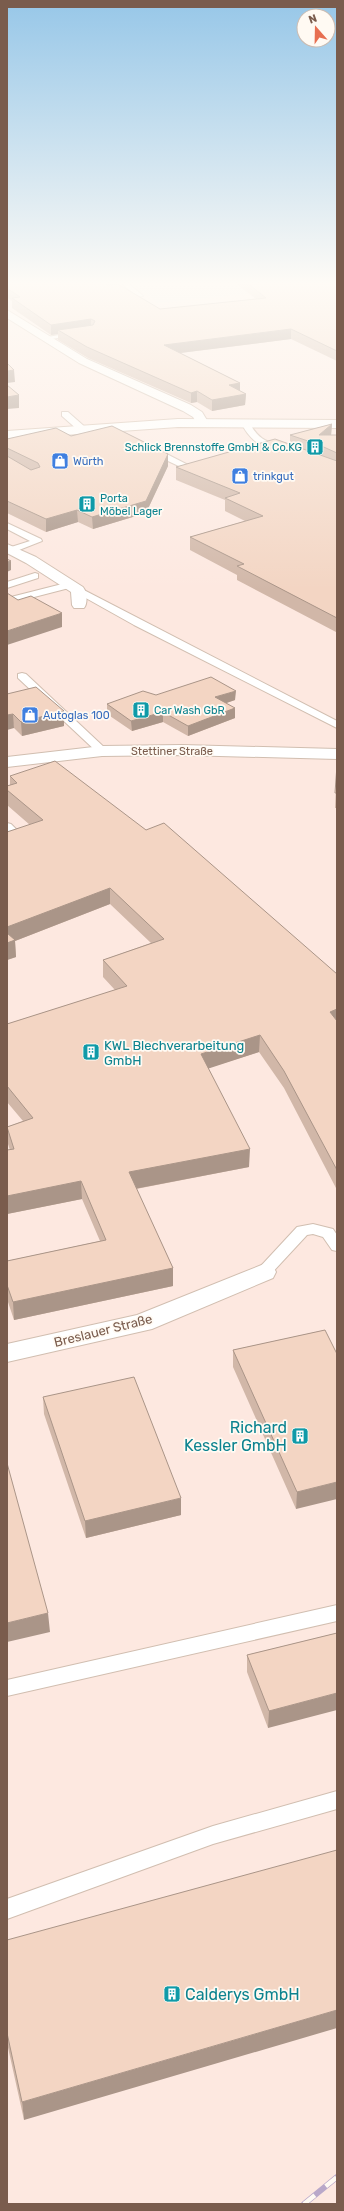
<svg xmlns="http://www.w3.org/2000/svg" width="344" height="2211" font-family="Rubik,sans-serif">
<rect width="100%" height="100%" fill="#fdf6ec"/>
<path fill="#fde8e0" d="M7,281H131L157,303L337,285V2204H7Z"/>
<path fill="#efe9e4" d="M131,281H337V285L157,303Z"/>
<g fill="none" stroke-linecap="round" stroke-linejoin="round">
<g stroke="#d1beb0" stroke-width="2">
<path id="lane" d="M119,281H126L143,296L138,297Z
M76,332L78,333V335L45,340L42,338Z
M62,412H68L85,427V431H79L62,416Z
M242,420H248C257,438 264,441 283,447V451C265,454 247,437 241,422Z
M149,448H155L192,467L185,469L149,452Z
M7,523L41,539L42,541L14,552H8V548L30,541L7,529Z
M35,573L38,574V578L7,588V582Z
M70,582L75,585L73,587L7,604V598Z
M78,587L337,721V728L134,625L75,592V588Z
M22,673L26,674L106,749L107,751L106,753H98L18,678V674Z
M7,823L11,824L19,832L7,837Z
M313,1224L333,1229L337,1235V1251L332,1250L323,1237L313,1234L307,1235L269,1276L264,1277L259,1276L256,1272L259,1268L297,1227Z
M337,1605V1621L7,1696V1680Z
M337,1791V1809L213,1844L7,1919V1899L213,1826Z"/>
</g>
<g stroke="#d1beb0" stroke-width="2">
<path id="street" d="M7,310L87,359L191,405L202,412L208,422L202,426L198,425L193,417L183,411L79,363L7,318Z
M7,544L36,557L83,587C87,592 88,603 84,608H74L72,605L71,592L26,563L7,553Z
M182,745L337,749V759L182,755L102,756L7,767V757L102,746Z
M264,1264L273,1266L276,1272L273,1278L152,1329L7,1362V1344L137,1315Z"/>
</g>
<g stroke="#d6c0b0" stroke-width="2">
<path id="secondary" d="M178,419L337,420V428L178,427L7,439V431Z"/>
</g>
<use href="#lane" fill="#fff" fill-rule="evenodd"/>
<use href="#street" fill="#fff" fill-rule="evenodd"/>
<use href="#secondary" fill="#fff" fill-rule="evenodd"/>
<g stroke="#b9a8c9" stroke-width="6">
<path id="rail" d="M304,2204L337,2177"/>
</g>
<use href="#rail" stroke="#fffaf3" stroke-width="4.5" stroke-dasharray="14" stroke-linecap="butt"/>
</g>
<path fill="#d1b7a8" d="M7,281L108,285L160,309L256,299L233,281H337V361L291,339L180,353L240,383V391L246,394L245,405L212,411L197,402L191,403L88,358L58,340V334L51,335L12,308V301L7,297Z
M332,424L331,435H337V632H336L237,580V575L190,550V537L245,521L225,511V500L176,480V467L290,445V435Z
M71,436L168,466L146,513L93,529L78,522L46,532L7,513V439Z
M7,694L64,726L22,736L14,728Z
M156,695L235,700L226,703L235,708V718L188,736L163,722L132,731L107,714V704Z
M337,764V808H335Z
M10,776L146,830L337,974V1190L284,1088L259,1052L208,1068L249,1167L136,1189L173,1268V1286L14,1320L7,1299V1261L100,1241L82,1199L7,1214V1150H10L8,1144L7,1127L23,1121L7,1102V1024L115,990L103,977V960L151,943L110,904L15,941L16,957L7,960V832L30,825L7,805V786L10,785Z
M325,1330L296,1509L233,1367V1350Z
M43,1397L181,1515L86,1538L44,1414Z
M337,1633L268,1728L247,1672V1655Z
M7,1940L24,2120L7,2043Z"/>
<path fill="#aa9588" d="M91,319V329L58,330V334L51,335V325Z
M291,329V339L164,355V345Z
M14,370L15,382L7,383V371Z
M240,383V393L229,385Z
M197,391V402L191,403V393Z
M246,394L245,405L212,411V400Z
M19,395V408L7,409V397Z
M332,424L331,436L319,435Z
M168,454V466L146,513L93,529L92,517Z
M77,510L78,522L46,532V519Z
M11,561V570L7,572V562Z
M62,613V627L7,645V631Z
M336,618H337V632H336Z
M236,691L235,700L215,707V697Z
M235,708V718L188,736V726Z
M64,711V726L22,736L21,722Z
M163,712V722L132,731L131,721Z
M13,714L14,728L7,730V715Z
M110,888V904L15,941L16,957L7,960V927Z
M337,1009V1026L330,1012Z
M260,1035L259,1052L201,1071V1054Z
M250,1149L249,1167L129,1190V1172Z
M81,1181L82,1199L7,1214V1196Z
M173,1268V1286L14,1320L13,1302Z
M337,1482V1499L296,1509L297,1492Z
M181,1498V1515L86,1538L85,1521Z
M48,1613L50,1632L7,1642V1623Z
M337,1693V1710L268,1728L269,1711Z
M337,2010V2028L24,2120L22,2102Z"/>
<path fill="#f3d5c3" stroke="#aa9588" d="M7,281H101L108,285L118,284L160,309L266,298L245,281H337V351L291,329L164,345L240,383L229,385L246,394L212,400L197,391L191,393L87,347L58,330L93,325L95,321L91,319L51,325L12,298L20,297L7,288Z
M7,363L14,370L7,371Z
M7,385L19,395L7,397Z
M332,424L319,435H337V453L317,444L290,435Z
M112,426L168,454L146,501L92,517L77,510L46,519L7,501V456L31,470L40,467L38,463L7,448V443H8L7,442V439L56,428L71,436Z
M275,439L337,461V618L237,566L244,564L190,537L263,516L225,498L240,493L176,467Z
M7,559L11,561L7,562Z
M7,593L18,600L31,596L62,613L7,631Z
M211,677L236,691L215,697L235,708L188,726L163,712L131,721L107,704L143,691L156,695Z
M36,687L64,711L21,722L13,714L7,715V694Z
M55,761L146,830L164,823L337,974V1009L330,1012L337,1021V1170L284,1071L260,1035L201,1054L250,1149L129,1172L173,1268L13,1302L7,1285V1261L106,1240L81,1181L7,1196V1150L14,1149L7,1127L33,1118L7,1086V1024L127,986L103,960L164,939L110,888L7,927V832L43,820L7,790V786L17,783L10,776Z
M337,765V793H335Z
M7,933L15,940L7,943Z
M325,1330L337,1354V1482L297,1492L233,1350Z
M134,1377L181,1498L85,1521L43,1397Z
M7,1463L48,1613L7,1623Z
M337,1633V1693L269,1711L247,1655Z
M337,1850V2010L22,2102L7,2033V1940Z"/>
<linearGradient id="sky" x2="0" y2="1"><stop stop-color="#97c7e8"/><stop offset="0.48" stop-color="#fefbf6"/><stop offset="1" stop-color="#fefbf6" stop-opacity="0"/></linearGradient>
<rect width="344" height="590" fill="url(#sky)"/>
<defs>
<g id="building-square" transform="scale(0.9)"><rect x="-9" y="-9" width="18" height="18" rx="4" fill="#0f9aa8" stroke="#fffaf3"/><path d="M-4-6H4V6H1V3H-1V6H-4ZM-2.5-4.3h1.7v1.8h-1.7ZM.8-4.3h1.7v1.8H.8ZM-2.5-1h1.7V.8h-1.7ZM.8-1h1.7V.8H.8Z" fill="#fff"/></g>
<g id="shop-square" transform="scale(0.9)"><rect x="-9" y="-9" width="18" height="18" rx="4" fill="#3f7fe0" stroke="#fffaf3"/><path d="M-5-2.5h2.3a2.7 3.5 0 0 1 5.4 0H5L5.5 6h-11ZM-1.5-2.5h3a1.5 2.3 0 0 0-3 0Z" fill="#fff"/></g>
</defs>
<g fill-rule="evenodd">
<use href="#building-square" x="315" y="447"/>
<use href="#shop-square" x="60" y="461"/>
<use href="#shop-square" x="240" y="476"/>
<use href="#building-square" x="87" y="504"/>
<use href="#building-square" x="141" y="710"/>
<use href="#shop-square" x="30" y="715"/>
<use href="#building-square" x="91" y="1052"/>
<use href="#building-square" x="300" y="1436"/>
<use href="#building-square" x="172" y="1994"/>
</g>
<g text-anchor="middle" stroke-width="3.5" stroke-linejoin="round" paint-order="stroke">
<g font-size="11" fill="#0d838f" stroke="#fffaf3" text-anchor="start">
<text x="302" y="451" text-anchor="end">Schlick Brennstoffe GmbH &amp; Co.KG</text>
<text x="100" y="502">Porta<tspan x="100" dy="13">Möbel Lager</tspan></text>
<text x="154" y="714">Car Wash GbR</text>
</g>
<g font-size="11" fill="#366cbe" stroke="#fffaf3" text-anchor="start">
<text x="73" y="465">Würth</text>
<text x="253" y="480">trinkgut</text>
<text x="43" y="719">Autoglas 100</text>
</g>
<g font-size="11" fill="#7a5c4d" stroke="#fffaf3">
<text x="172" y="755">Stettiner Straße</text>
</g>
<g font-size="13" fill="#0d838f" stroke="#fffaf3" text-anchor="start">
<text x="104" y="1050">KWL Blechverarbeitung<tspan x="104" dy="15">GmbH</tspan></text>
</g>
<g font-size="13" fill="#7a5c4d" stroke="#fffaf3">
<text transform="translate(103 1330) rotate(-14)" y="5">Breslauer Straße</text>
</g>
<g font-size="16" fill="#0d838f" stroke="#fffaf3" text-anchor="end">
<text x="287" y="1433">Richard<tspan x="287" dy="18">Kessler GmbH</tspan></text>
<text x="185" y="2000" text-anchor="start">Calderys GmbH</text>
</g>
</g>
<rect width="344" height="2211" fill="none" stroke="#7a5c4d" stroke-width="16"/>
<g transform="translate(316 28) rotate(340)"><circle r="19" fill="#fffaf3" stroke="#cabbb1"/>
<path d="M0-3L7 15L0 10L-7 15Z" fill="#e76f51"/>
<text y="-6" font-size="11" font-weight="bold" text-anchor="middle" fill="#7a5c4d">N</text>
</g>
</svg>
